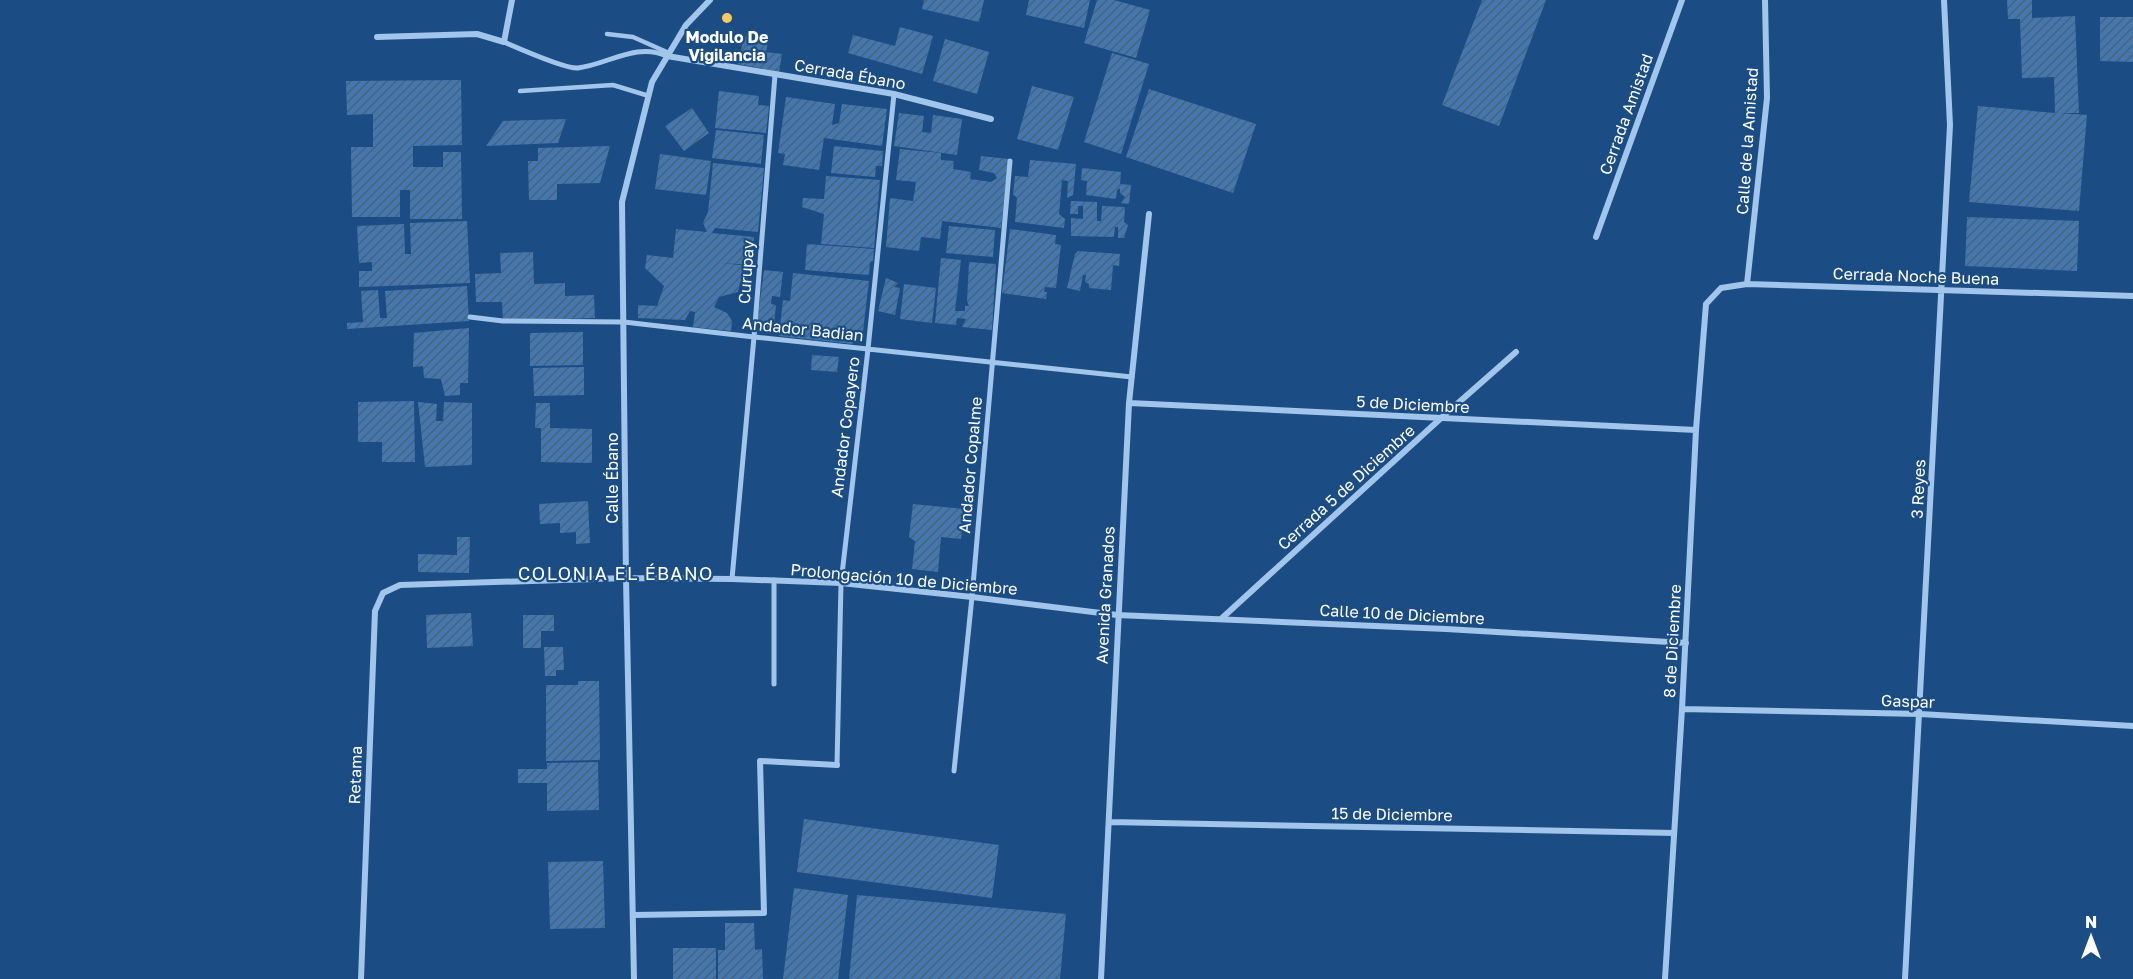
<svg xmlns="http://www.w3.org/2000/svg" width="2133" height="979" font-family="'Golos Text',sans-serif">
<defs>
<pattern id="building-hatch" width="6" height="6" patternUnits="userSpaceOnUse" patternTransform="scale(1.5)"><rect width="6" height="6" fill="#4477ad"/><path d="M-1 1l2-2M0 6l6-6M5 7l2-2" fill="none" stroke="#48627c"/></pattern>
</defs>
<rect width="100%" height="100%" fill="#1b4d84"/>
<path fill="url(#building-hatch)" d="M924,0H984L979,22L922,9Z
M1029,0H1090L1084,28L1026,15Z
M1097,0H1114L1150,10L1136,58L1084,43Z
M1482,0H1546L1499,126L1442,105Z
M2007,0H2032V18L2075,16L2079,113H2059L2087,115L2079,211L1969,202L1978,106L2055,113L2054,77L2022,78L2020,19H2008Z
M2100,17H2133V62L2100,61Z
M900,27L933,36L922,74L848,53L853,35L895,46Z
M744,36L768,41L766,52L782,54L779,72L738,64Z
M945,39L989,52L977,94L933,81Z
M1112,53L1149,64L1121,154L1084,142Z
M461,80L462,145L413,146V167H443V152H461L462,219H410V190H400V217H352L351,147H373V114L347,115L346,81Z
M1032,86L1074,97L1058,150L1017,139Z
M1149,89L1256,124L1233,193L1126,157Z
M719,91L759,96L758,105L769,106L766,133L715,128Z
M786,97L835,104L832,125L839,123L842,104L887,109L882,146L824,138L819,170L783,165L785,154L778,153Z
M692,108L709,133L684,151L665,126Z
M899,113L924,116L922,132L931,133L933,115L962,119L957,155L894,146Z
M566,119L558,143L486,146L503,121Z
M716,130L764,135L761,164L712,158Z
M610,146L600,183L557,184V200H529L528,161H538V148Z
M834,146L883,151L882,166H876L875,177L831,173Z
M900,149L941,153V160L954,161L953,169L971,172L970,179L991,182L997,178L994,173L979,170L981,156L1009,159L1001,228L942,221L940,239L921,237L919,251L886,247L890,198L913,201L916,182L896,180Z
M660,154L711,161L706,195L655,189Z
M1030,160L1076,164L1073,195L1067,198L1068,181L1062,180L1059,214L1065,219L1064,228L1015,222L1017,198L1013,194L1015,176L1028,177Z
M713,163L764,168L758,232L715,228L712,233L754,237L751,265L721,263L749,266L747,280L740,282L738,292L719,297L714,307L727,313L732,321L731,331L693,327L695,312L690,311L685,320L638,318V305L657,306L664,286L645,268L647,255L673,258L676,229L707,232L703,223L708,212Z
M1082,168L1121,172L1120,184L1131,185L1129,204L1121,203L1125,197L1120,193V188L1117,190L1116,199L1086,195L1087,181L1081,180Z
M826,176L880,180L874,248L821,244L824,214L802,207L803,198L824,199Z
M1071,201L1097,202V221H1101L1102,206L1125,207L1124,222L1128,225L1124,238H1118V227H1115L1114,237L1071,236V218L1083,219V206H1078V214H1070Z
M1967,217L2079,221L2077,271L1965,266Z
M467,221L470,283L359,287V271H372V262L359,263L357,226L404,224L405,254H411L410,223Z
M949,226L995,230L993,257L946,253Z
M1010,229L1056,235L1055,244L1061,245L1056,288L1045,287L1044,292H1047L1046,299L1002,293Z
M807,244L874,249L873,261L870,262L869,275L805,270Z
M1078,251L1120,254L1119,266L1113,265L1111,290L1089,288V284L1085,282L1086,275H1083L1080,291L1067,288L1075,254Z
M533,252L534,284L565,283V296L594,295L595,318L503,321L502,302H476L475,274L501,273L500,253Z
M941,258L961,260L955,311H965V306H969L967,301L969,262L996,264L992,330L962,327L966,319L957,318L956,325L935,323Z
M764,270L783,272L780,297L772,296L771,304L776,305L773,333L756,331Z
M793,273L869,281L862,340L852,339L853,344L779,336L783,300L790,301Z
M886,278L898,283L894,287L900,288L895,315L878,311Z
M904,284L936,288L932,323L900,319Z
M467,286L469,321L347,329V323L363,322L361,291L378,290L380,318H387L385,291Z
M469,328L468,383H460V395L445,396L441,379L424,378L423,366L413,367L414,333Z
M583,332V365L530,366V333Z
M812,355L839,357L837,372L811,370Z
M584,367V395L534,396L533,368Z
M414,401L415,462H382V442H358V402Z
M418,402L437,404L436,421H443L444,402L472,403V465L425,467Z
M536,403H550V428L592,429V463L541,462V428H535Z
M588,501L590,543L576,544V532L560,533V523L540,524L539,504Z
M913,504L964,509L961,539L941,537L938,572L912,569L915,541L909,537Z
M457,537H470L469,573L418,572V554L457,555Z
M471,613L473,646L427,648L426,615Z
M523,615H554V631H541V648H523Z
M544,647H563L564,670H556V676H545Z
M578,681H599L600,760L546,761V685H578Z
M598,762L599,810L547,811V783H518V769H547V763Z
M804,819L999,845L992,898L797,872Z
M603,861L605,928L550,929L548,862Z
M794,888L848,895L838,979H783Z
M857,895L1066,914L1060,979H849Z
M725,923H754L755,950L762,949L763,979H718V950H725Z
M673,948H716V979H673Z"/>
<g fill="none" stroke-linecap="round" stroke-linejoin="round">
<path stroke="#a1c5eb" stroke-width="4.5" d="M607,34L633,37L669,53
M520,91L613,85L649,96"/>
<path stroke="#a1c5eb" stroke-width="5" d="M504,42C518,48 565,69 578,68C609,64 636,42 667,56
M470,317L503,321L624,322L754,337L1132,377
M732,579L754,337L775,75
M774,684V580
M837,765L841,583L868,349L894,94
M954,771L972,597L1010,161"/>
<path stroke="#a1c5eb" stroke-width="6" d="M377,37L477,34L504,42L512,0
M667,56L894,94L991,119
M1596,237L1682,0
M1747,284L1767,98L1765,0
M1129,403L1696,430
M1221,619L1440,419L1516,352
M1682,709L1920,714L2133,726
M1109,822L1674,833
M634,915L764,913L760,761L837,765
M361,979L375,611L383,593L400,585L626,578L732,579L841,583L972,597L1117,615L1446,629L1686,643
M634,979L626,578L622,202L652,82L686,25L710,0
M1101,979L1129,403L1149,214
M1665,979L1682,709L1696,430L1706,304L1721,288L1747,284L2133,296
M1905,979L1950,125L1944,0"/>
</g>
<circle fill="#fcc95e" stroke="#1b4d84" stroke-width="2" cx="727" cy="18" r="6"/>
<g text-anchor="middle" stroke-width="4.5" stroke-linejoin="round" paint-order="stroke">
<g font-size="16" font-weight="bold" fill="#fff" stroke="#1b4d84">
<text x="727" y="43">Modulo De<tspan x="727" dy="18">Vigilancia</tspan></text>
</g>
<g font-size="16" fill="#fff" stroke="#1b4d84">
<text transform="translate(850 74) rotate(10)" y="6">Cerrada Ébano</text>
<text transform="translate(1626 114) rotate(-70)" y="6">Cerrada Amistad</text>
<text transform="translate(1747 141) rotate(-86)" y="6">Calle de la Amistad</text>
<text transform="translate(746 272) rotate(-86)" y="6">Curupay</text>
<text transform="translate(1916 276) rotate(2)" y="6">Cerrada Noche Buena</text>
<text transform="translate(803 329) rotate(6)" y="6">Andador Badian</text>
<text transform="translate(1413 404) rotate(3)" y="6">5 de Diciembre</text>
<text transform="translate(845 427) rotate(-83)" y="6">Andador Copayero</text>
<text transform="translate(970 465) rotate(-85)" y="6">Andador Copalme</text>
<text transform="translate(612 478) rotate(-90)" y="6">Calle Ébano</text>
<text transform="translate(1346 487) rotate(-42)" y="6">Cerrada 5 de Diciembre</text>
<text transform="translate(1918 489) rotate(-87)" y="6">3 Reyes</text>
<text transform="translate(904 579) rotate(5)" y="6">Prolongación 10 de Diciembre</text>
<text transform="translate(1105 595) rotate(-87)" y="6">Avenida Granados</text>
<text transform="translate(1402 614) rotate(3)" y="6">Calle 10 de Diciembre</text>
<text transform="translate(1672 641) rotate(-87)" y="6">8 de Diciembre</text>
<text transform="translate(1908 701) rotate(2)" y="6">Gaspar</text>
<text transform="translate(355 775) rotate(-88)" y="6">Retama</text>
<text transform="translate(1392 814) rotate(1)" y="6">15 de Diciembre</text>
</g>
<g font-size="18" letter-spacing="1.5" fill="#fff" stroke="#1b4d84">
<text x="616" y="580">COLONIA EL ÉBANO</text>
</g>
</g>
<g transform="translate(2091 937)" stroke="#1b4d84" stroke-width="4.5" paint-order="stroke">
<path d="M0-4.5L10 22L0 15L-10 22Z" fill="#ffffff"/>
<text y="-9" font-size="16" font-weight="bold" text-anchor="middle" fill="#ffffff">N</text>
</g>
</svg>
